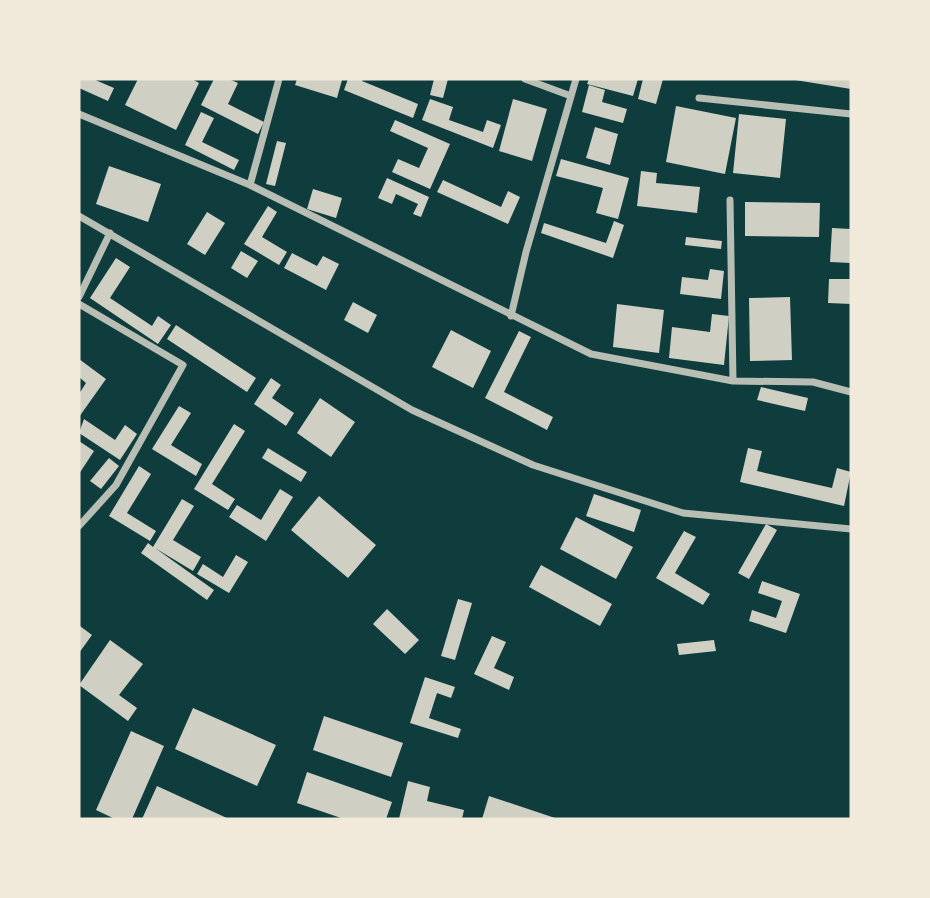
<svg xmlns="http://www.w3.org/2000/svg" width="930" height="898" font-family="Barlow,sans-serif">
<rect width="100%" height="100%" fill="#0f3d3e"/>
<path fill="#cfcfc3" d="M79,79H93L114,88L108,101L79,88Z
M138,79H192L199,83L176,130L125,105Z
M214,79H229L238,83L228,104L264,122L258,134L201,105Z
M297,79H336L342,80L337,98L295,85Z
M348,79H363L362,81L418,104L413,118L344,90Z
M434,79H448L443,98L430,95Z
M589,79H638L633,96L587,84Z
M643,79H663L656,104L638,99Z
M795,79H851V89L795,80Z
M589,85L605,90L602,102L627,109L623,123L582,112Z
M430,99L453,107L449,120L483,132L487,120L501,125L493,148L422,120Z
M513,99L547,109L532,161L499,151Z
M676,106L736,118L725,174L666,162Z
M201,112L214,118L202,142L239,160L234,170L185,145Z
M739,114L786,119L780,178L733,173Z
M395,120L450,144L430,189L392,172L398,159L419,168L428,148L390,131Z
M595,127L618,134L610,165L586,158Z
M277,141L286,143L275,186L266,184Z
M561,159L629,178L618,219L596,213L603,188L556,176Z
M109,166L161,184L148,222L96,204Z
M641,171L657,173L656,183L700,187L697,213L637,206Z
M387,178L429,197L421,217L413,214L418,204L396,194L392,204L378,198Z
M443,180L501,207L508,191L520,197L508,224L437,192Z
M313,189L342,198L336,218L307,209Z
M745,202L820,203L819,237L745,236Z
M268,206L277,212L262,237L287,252L279,265L244,244Z
M207,212L225,223L205,255L187,244Z
M614,221L624,225L613,258L541,233L544,223L606,243Z
M832,228L851,229V263L830,262Z
M686,237L722,241L721,249L685,245Z
M241,251L258,261L247,278L231,268Z
M292,253L317,266L323,256L339,264L326,290L284,268Z
M116,258L130,267L110,298L152,326L158,316L171,325L158,344L90,298Z
M710,269L724,271L721,299L680,294L682,277L708,280Z
M829,279H851V304L828,303Z
M790,297L792,360L750,361L749,298Z
M353,302L377,315L368,333L344,320Z
M617,304L664,310L659,353L613,347Z
M712,314L729,316L724,365L669,358L672,327L710,332Z
M176,325L256,378L247,392L167,339Z
M451,330L491,351L473,388L432,367Z
M519,331L531,337L504,392L553,417L547,430L485,398Z
M79,359L106,379L79,417V394L86,383L79,377Z
M271,378L281,385L272,398L294,413L286,426L254,404Z
M761,387L808,398L805,411L757,400Z
M320,398L355,422L331,457L297,433Z
M179,406L191,413L171,445L202,464L196,476L152,449Z
M84,419L115,440L125,425L137,434L120,460L79,433Z
M234,424L245,431L212,484L235,499L228,510L194,489Z
M79,441L94,451L79,474Z
M268,448L307,472L301,482L262,458Z
M748,448L762,451L757,471L832,488L837,468L851,472L844,506L740,482Z
M109,458L119,466L101,489L90,481Z
M139,466L151,474L127,513L156,531L150,541L109,516Z
M280,489L293,497L266,541L229,517L237,505L261,520Z
M594,494L641,510L634,532L586,516Z
M319,496L376,545L348,578L291,530Z
M182,499L194,506L173,540L201,557L193,571L155,548L214,590L207,600L141,553L148,543L153,547Z
M576,517L633,547L616,579L560,549Z
M766,524L777,530L749,579L738,573Z
M684,531L696,537L675,573L710,594L703,605L656,578Z
M236,555L248,562L229,593L197,574L203,564L223,577Z
M541,565L612,604L600,626L529,587Z
M762,581L800,594L786,633L749,621L752,610L776,618L782,601L758,593Z
M458,599L472,603L455,660L441,656Z
M387,609L419,640L405,654L373,624Z
M80,626L92,635L79,653V629Z
M492,636L506,642L494,668L514,677L509,690L474,674Z
M110,640L143,664L119,695L137,708L128,721L79,685Z
M714,640L716,651L679,655L677,644Z
M425,677L455,687L451,698L437,693L429,718L461,729L458,738L410,723Z
M193,708L276,745L257,786L175,749Z
M324,716L403,743L391,777L313,750Z
M131,731L164,746L132,819H115L96,810Z
M307,772L392,802L386,819H344L297,803Z
M408,781L430,787L427,801L464,810L462,819H399Z
M157,786L229,819H142Z
M489,796L558,819H482Z"/>
<g fill="none" stroke-linecap="round" stroke-linejoin="round">
<path stroke="#b8beb3" stroke-width="7" d="M525,79L571,96
M699,98L851,114
M79,114L250,185L591,354L733,381L813,382L851,392
M250,185L279,79
M730,200L733,381
M79,216L412,410L533,465L683,513L851,529
M79,297L110,233
M79,304L183,365L116,485L79,526
M511,316L526,252L576,79"/>
</g>
<rect width="930" height="898" fill="none" stroke="#f1e9da" stroke-width="161"/>
</svg>
